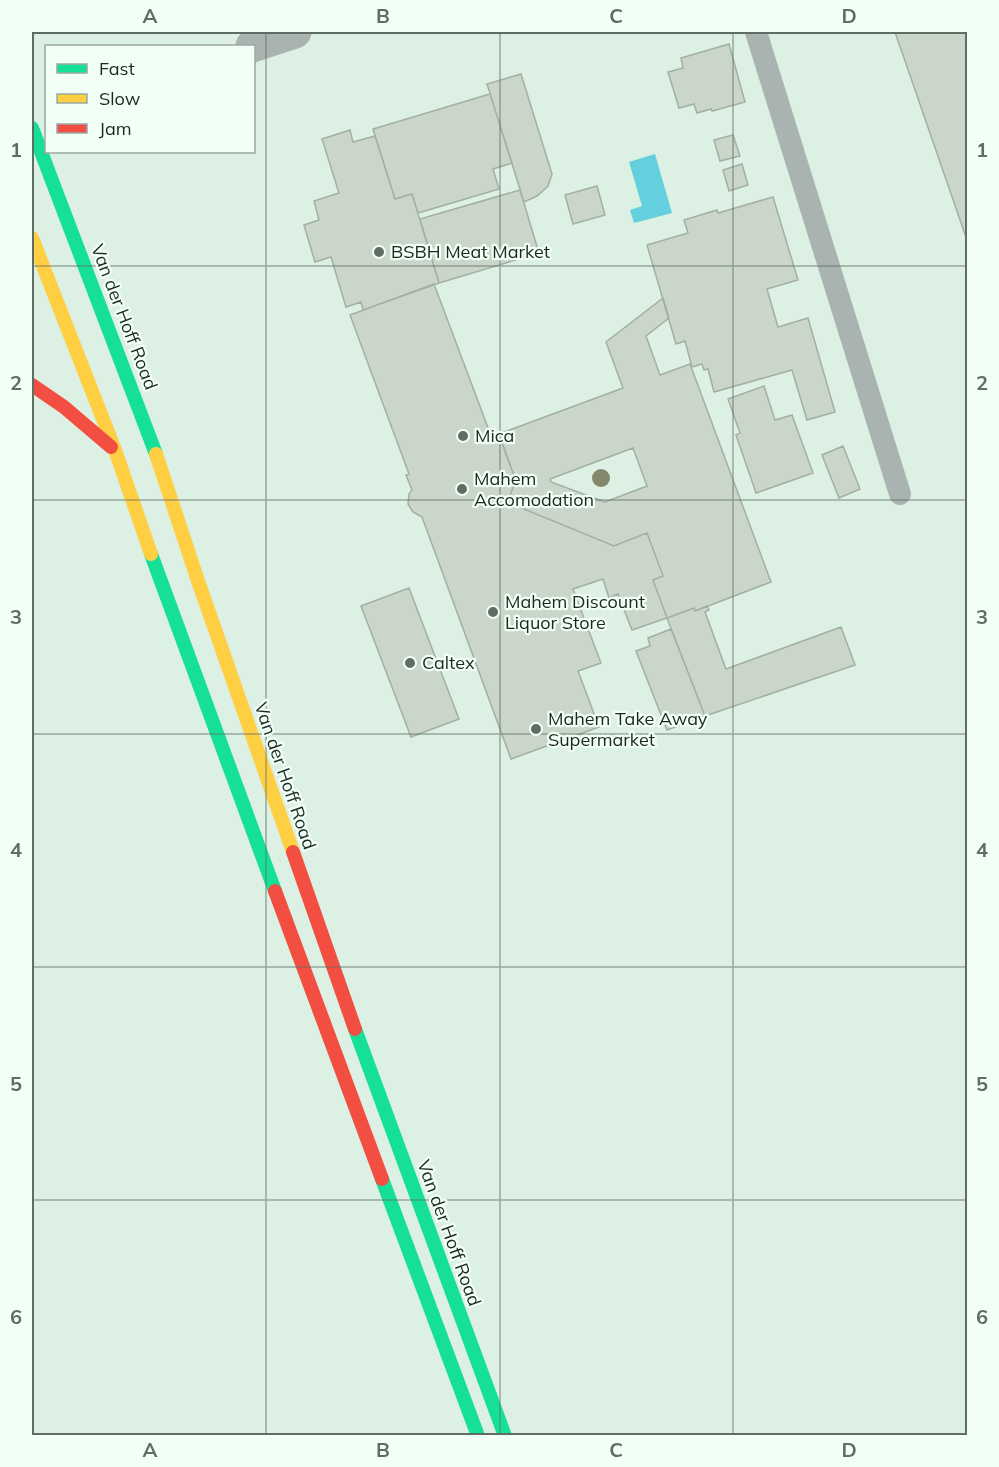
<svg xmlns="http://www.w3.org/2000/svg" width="999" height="1467" font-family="Mulish,sans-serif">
<rect width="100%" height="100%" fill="#dcf0e3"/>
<path fill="#64cfdd" d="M655,154L672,213L634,223L630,210L642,206L629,162Z"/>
<path fill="#c9d6c9" stroke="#a3afa4" stroke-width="1.5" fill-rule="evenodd" d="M895,32H968V243Z
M729,44L745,102L712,111L711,109L697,113L694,104L679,108L668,72L683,68L681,58Z
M521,74L552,174L548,186L537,196L524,202L487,84Z
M490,94L512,163L493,169L499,189L418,213L412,194L395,199L373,129Z
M350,130L353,142L375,136L395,199L412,194L439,283L363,310L361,302L346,307L331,257L315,262L304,225L319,220L314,201L339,193L322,139Z
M733,135L740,156L720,161L714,140Z
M742,164L748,185L729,191L723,170Z
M597,186L605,215L573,224L565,195Z
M520,190L539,253L439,283L420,219Z
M773,197L798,280L767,289L778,327L808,318L835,412L807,420L792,370L714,392L708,369L704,370L702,364L692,367L685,341L676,344L647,245L688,233L684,220L717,210L718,213Z
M434,284L493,441L500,438L516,481L507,502L614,546L647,533L663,576L653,580L667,618L632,630L618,594L609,598L603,579L573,589L601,663L578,671L599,727L511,759L422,517L413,512L408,504L409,494L412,490L406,475L409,474L350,315Z
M663,298L669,318L646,336L660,375L690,364L771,582L695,611L694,608L667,618L653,580L663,576L647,533L614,546L507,502L516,481L499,434L623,388L606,342ZM633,448L647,486L605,502L551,482L550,479Z
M764,386L775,420L792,415L813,473L756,493L736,435L740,433L728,399Z
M843,446L860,489L839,498L822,455Z
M409,588L459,719L411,737L361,606Z
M707,606L709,610L705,612L726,669L841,627L855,665L705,716L667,618L694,608L695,611Z
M671,629L705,716L667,730L636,651L650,646L648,638Z"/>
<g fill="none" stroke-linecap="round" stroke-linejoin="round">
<path stroke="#a9b4b0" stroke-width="22" d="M756,32L900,494"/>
<path stroke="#a9b4b0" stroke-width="33" d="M252,46L295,32"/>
<path stroke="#16e098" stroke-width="14" d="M32,128L156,454
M151,554L275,891
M355,1029L505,1436
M382,1179L478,1436"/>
<path stroke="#ffcf43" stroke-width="14" d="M32,238L115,450L151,554
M156,454L198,581L293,852"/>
<path stroke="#f24e42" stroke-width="14" d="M32,385L64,407L111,447
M293,852L355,1029
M275,891L382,1179"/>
</g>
<circle fill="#828869" cx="601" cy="478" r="9"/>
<path fill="none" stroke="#5f6e64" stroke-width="1.5" stroke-opacity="0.55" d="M266,32V1436M500,32V1436M733,32V1436M32,266H968M32,500H968M32,734H968M32,967H968M32,1200H968"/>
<g fill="#5f6e64" stroke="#f1fff6" stroke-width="2">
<circle cx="379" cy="252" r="6"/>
<circle cx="463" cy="436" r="6"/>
<circle cx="462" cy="489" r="6"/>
<circle cx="493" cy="612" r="6"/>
<circle cx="410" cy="663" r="6"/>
<circle cx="536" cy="729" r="6"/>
</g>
<g text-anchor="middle" stroke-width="4.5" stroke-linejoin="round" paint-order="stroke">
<g font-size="18" fill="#1b2820" stroke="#f1fff6" text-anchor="start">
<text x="391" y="258">BSBH Meat Market</text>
<text x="475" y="442">Mica</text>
<text x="474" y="485">Mahem<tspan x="474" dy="21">Accomodation</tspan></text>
<text x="505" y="608">Mahem Discount<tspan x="505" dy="21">Liquor Store</tspan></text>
<text x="422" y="669">Caltex</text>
<text x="548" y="725">Mahem Take Away<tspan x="548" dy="21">Supermarket</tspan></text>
</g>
<g font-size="18" fill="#1b2820" stroke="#f1fff6">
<text transform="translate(124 317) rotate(69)" y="6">Van der Hoff Road</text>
<text transform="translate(285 776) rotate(71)" y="6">Van der Hoff Road</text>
<text transform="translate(449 1233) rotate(70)" y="6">Van der Hoff Road</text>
</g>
</g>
<rect width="999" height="1467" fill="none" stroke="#f1fff6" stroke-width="66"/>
<rect x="45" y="45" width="210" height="108" fill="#f1fff6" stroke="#9ba9a0" stroke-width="1.5"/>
<rect x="57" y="64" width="30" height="9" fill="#16e098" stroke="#9ba9a0" stroke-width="1.5"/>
<text x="99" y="75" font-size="18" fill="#1b2820">Fast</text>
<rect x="57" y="94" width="30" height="9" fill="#ffcf43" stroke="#9ba9a0" stroke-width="1.5"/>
<text x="99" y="105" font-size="18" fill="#1b2820">Slow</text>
<rect x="57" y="124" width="30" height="9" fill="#f24e42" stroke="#9ba9a0" stroke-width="1.5"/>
<text x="99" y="135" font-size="18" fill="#1b2820">Jam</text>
<rect x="33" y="33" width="933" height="1401" fill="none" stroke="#5f6e64" stroke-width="2"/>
<g font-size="20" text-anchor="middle" font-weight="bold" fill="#5f6e64">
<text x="150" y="23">A</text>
<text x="383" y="23">B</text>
<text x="616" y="23">C</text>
<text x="849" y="23">D</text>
<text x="16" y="157">1</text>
<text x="982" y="157">1</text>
<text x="16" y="390">2</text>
<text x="982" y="390">2</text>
<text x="16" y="624">3</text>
<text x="982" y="624">3</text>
<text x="16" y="857">4</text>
<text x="982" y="857">4</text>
<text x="16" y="1091">5</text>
<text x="982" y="1091">5</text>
<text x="16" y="1324">6</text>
<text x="982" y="1324">6</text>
<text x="150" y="1457">A</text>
<text x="383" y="1457">B</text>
<text x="616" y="1457">C</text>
<text x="849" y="1457">D</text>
</g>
</svg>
